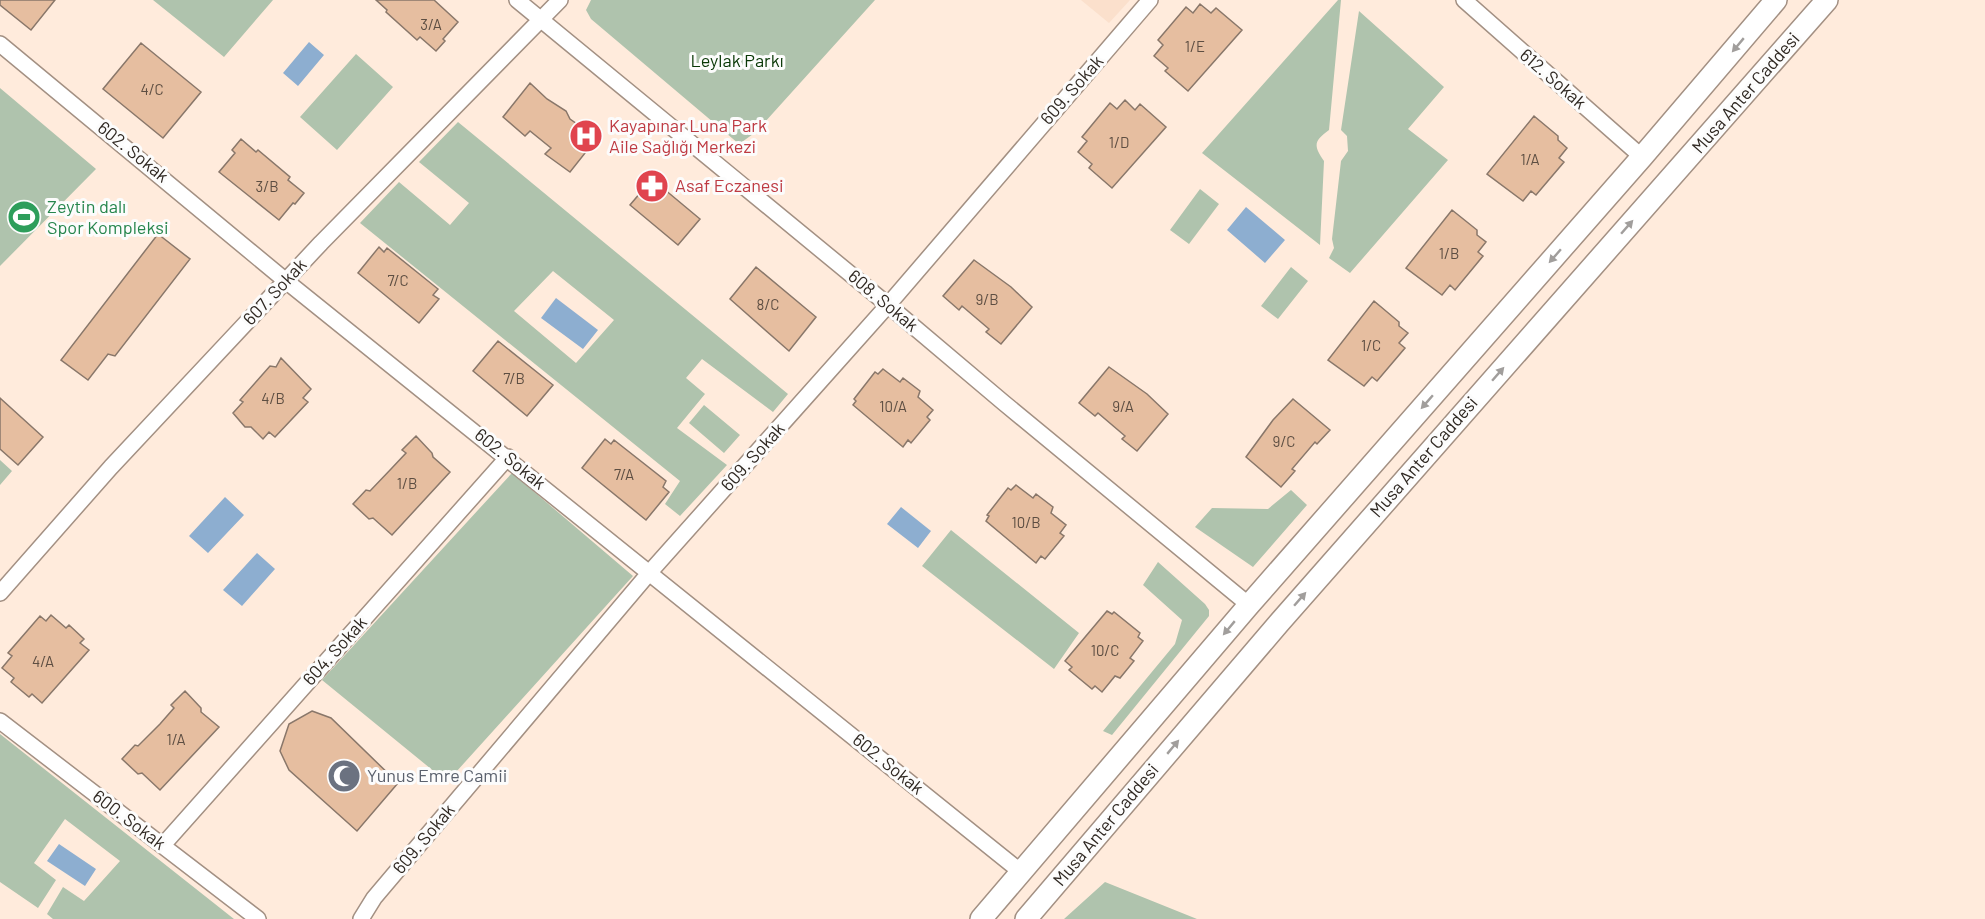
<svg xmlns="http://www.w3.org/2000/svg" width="1985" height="919" font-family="Barlow,sans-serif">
<rect width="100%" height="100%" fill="#ffebdc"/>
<path fill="#fbe0cc" d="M1081,0H1130L1109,23Z"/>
<path fill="#afc3ad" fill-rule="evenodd" d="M153,0H273L224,57Z
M591,0H875L756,132L739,144L591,19L586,10Z
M1338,0H1341L1329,130C1314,141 1313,145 1324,161L1320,245L1202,153Z
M1359,11L1444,87L1408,129L1448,160L1350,273L1329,258L1334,248L1332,239L1341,161L1348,151L1347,136L1341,130Z
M356,54L393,87L337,150L300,117Z
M0,88L96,169L0,266Z
M458,122L788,394L773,412L702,359L686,378L705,394L677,428L727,465L680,516L665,504L680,481L360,223L399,182L450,225L469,203L419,162ZM553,271L614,320L576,363L514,311Z
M1200,189L1219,204L1189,244L1170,230Z
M1291,267L1308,281L1278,319L1261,306Z
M704,405L740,435L724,453L689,423Z
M0,460L12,471L0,485Z
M512,473L633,576L447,782L322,680Z
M1291,490L1307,505L1253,567L1195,527L1212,508L1268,509Z
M951,530L1079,633L1054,669L922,566Z
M1158,562L1205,604L1209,610V616L1112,735L1103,731L1175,644L1182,620L1143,585Z
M0,734L234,919H53L47,914L63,887L84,901L120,861L65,819L34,863L56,880L38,908L0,882Z
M1105,882L1197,919H1064Z"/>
<path fill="#8daed0" d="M309,42L324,55L298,86L283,73Z
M1246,207L1285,240L1265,263L1227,230Z
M556,298L598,330L583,349L541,318Z
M225,497L244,515L208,553L189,536Z
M901,507L931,531L918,548L887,524Z
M257,553L275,569L242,606L223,590Z
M59,844L96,869L85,886L47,861Z"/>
<path fill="#e6bea0" stroke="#89776a" stroke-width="1.5" d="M0,0H55L31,30L0,5Z
M376,0H434L458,22L443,39L445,41L436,51L420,37L417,40L386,12L387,10Z
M1200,4L1211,13L1216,8L1242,30L1188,91L1165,71L1168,68L1154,56L1163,45L1158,40L1186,7L1193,13Z
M141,43L201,92L163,138L103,89Z
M530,83L547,99L566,111L570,119L597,138L570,172L545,154L551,148L530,131L525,136L503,117Z
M1125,100L1135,110L1140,104L1166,127L1112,188L1089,168L1092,164L1078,152L1087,141L1082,137L1110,103L1117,109Z
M1534,116L1558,136V140L1567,148L1559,158L1564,162L1536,195L1531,191L1523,201L1487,174Z
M241,139L256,152L258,150L290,177L288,180L304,193L295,204L293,203L279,220L219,172L235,153L232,150Z
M652,179L700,219L678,245L630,205Z
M1452,210L1477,230V235L1486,242L1478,252L1483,256L1455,290L1450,285L1442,295L1406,268Z
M158,234L190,259L115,356L108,354L88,380L61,360Z
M379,247L384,252L387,248L438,289L433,295L439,299L419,323L358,273Z
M974,260L1011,287L1032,307L1001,344L986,332L989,329L962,306L959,310L943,296Z
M756,267L816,317L789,351L730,299Z
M1374,301L1399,322V326L1408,333L1399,343L1405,348L1377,381L1372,377L1364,386L1328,360Z
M498,341L553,385L527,416L473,371Z
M281,358L311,389L303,398L308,402L275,437L269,432L263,439L251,427H245L233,413L243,402L240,400L270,366L276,367Z
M1109,367L1147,394L1168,414L1137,451L1122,439L1125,436L1098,413L1095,416L1079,403Z
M883,369L900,382L903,378L920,391L918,397L933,410L927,417L930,420L911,443L908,440L903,447L853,405L856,401L854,399L875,372L878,374Z
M0,398L43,437L18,465L0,449Z
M1293,399L1330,430L1317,444L1315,442L1292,469L1295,471L1281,487L1246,457L1273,420Z
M416,436L432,453L433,457L450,472L392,535L373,518L369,519L353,504L366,490L370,491L391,469L406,453L402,450Z
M605,439L611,444L614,440L666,481L663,487L669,492L646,520L582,468Z
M1016,485L1033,498L1036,494L1053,507L1051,513L1066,525L1060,533L1064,536L1045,559L1041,556L1036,563L986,521L989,516L987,515L1008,488L1011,490Z
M1107,611L1112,614L1114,612L1140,633L1138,637L1143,641L1130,658L1134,661L1120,678L1115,676L1102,692L1095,686L1092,689L1069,670L1072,667L1065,661Z
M51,615L66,628L69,625L84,639L80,643L89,650L42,703L32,694L29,697L11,682L14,678L2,668L12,656L8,653L40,616L46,621Z
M185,691L201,708V712L219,727L160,790L142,773L138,774L122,759L135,745L138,746L160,724L174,708L171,705Z
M312,711L331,718L398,783L357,831L289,770L280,751L289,724Z"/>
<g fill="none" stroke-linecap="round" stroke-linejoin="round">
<g stroke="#a39083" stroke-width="18">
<path id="minor" d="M517,0L888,305L1004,403L1249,605
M1464,0L1642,157
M0,44L286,281L1021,872
M0,593L111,467L321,243L560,0
M0,721L258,919
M163,845L508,457
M361,919L374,898L650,572L888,305L1150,0"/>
</g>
<g stroke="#a39083" stroke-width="24">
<path id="secondary" d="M981,919L1249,605L1642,157L1776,0
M1026,919L1279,623L1827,0"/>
</g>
<use href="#minor" stroke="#fff" stroke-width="15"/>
<use href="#secondary" stroke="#fff" stroke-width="21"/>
</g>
<defs><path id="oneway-solid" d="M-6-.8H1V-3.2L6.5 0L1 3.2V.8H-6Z" transform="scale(1.5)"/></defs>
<g fill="#a19e9c">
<use href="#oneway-solid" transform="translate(1738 45) rotate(130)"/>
<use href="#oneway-solid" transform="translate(1627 227) rotate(-49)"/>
<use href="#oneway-solid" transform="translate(1555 256) rotate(131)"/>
<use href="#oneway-solid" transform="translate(1498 374) rotate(-49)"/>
<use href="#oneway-solid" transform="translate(1427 402) rotate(131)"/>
<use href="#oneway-solid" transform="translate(1300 599) rotate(-49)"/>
<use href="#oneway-solid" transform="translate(1229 628) rotate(130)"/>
<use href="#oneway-solid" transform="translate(1173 747) rotate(-50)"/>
</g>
<defs>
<g id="hospital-disc" transform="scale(1.725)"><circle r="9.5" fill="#e0444e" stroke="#fcfcfc"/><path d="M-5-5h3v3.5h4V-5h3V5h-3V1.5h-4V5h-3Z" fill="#fff"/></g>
<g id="pharmacy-disc" transform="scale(1.725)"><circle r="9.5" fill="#e0444e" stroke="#fcfcfc"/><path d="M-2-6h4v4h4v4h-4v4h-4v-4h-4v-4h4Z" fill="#fff"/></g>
<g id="stadium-disc" transform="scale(1.725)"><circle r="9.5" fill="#2e9e5b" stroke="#fcfcfc"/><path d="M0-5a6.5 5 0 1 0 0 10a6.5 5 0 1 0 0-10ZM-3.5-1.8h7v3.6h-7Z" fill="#fff"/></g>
<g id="mosque-disc" transform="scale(1.725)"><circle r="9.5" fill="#6b7280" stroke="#fcfcfc"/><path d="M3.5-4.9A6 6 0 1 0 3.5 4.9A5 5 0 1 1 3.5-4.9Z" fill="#fff"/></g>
</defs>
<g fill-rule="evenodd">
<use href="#hospital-disc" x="586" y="136"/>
<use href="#pharmacy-disc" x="652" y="186"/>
<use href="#stadium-disc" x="24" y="217"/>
<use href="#mosque-disc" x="344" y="776"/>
</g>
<g text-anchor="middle" stroke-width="6" stroke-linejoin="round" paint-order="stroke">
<g font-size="15" fill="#5d4e42">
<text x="431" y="30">3/A</text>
<text x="1195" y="52">1/E</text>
<text x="152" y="95">4/C</text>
<text x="1119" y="148">1/D</text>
<text x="1530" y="165">1/A</text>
<text x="267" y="192">3/B</text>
<text x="1449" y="259">1/B</text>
<text x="398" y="286">7/C</text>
<text x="987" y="305">9/B</text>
<text x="768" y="310">8/C</text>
<text x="1371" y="351">1/C</text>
<text x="514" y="384">7/B</text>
<text x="273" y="404">4/B</text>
<text x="893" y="412">10/A</text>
<text x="1123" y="412">9/A</text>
<text x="1284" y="447">9/C</text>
<text x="624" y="480">7/A</text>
<text x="407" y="489">1/B</text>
<text x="1026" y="528">10/B</text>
<text x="1105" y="656">10/C</text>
<text x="43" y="667">4/A</text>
<text x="176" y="745">1/A</text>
</g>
<g font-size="18" fill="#083705" stroke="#fcfcfc">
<text x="737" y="67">Leylak Parkı</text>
</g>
<g font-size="18" fill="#2f2822" stroke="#fcfcfc">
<text transform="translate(1553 79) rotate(41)" y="6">612. Sokak</text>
<text transform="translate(1072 90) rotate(-49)" y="6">609. Sokak</text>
<text transform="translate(1746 93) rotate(-49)" y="6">Musa Anter Caddesi</text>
<text transform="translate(133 152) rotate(39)" y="6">602. Sokak</text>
<text transform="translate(275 292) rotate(-47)" y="6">607. Sokak</text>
<text transform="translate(883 301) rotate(40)" y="6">608. Sokak</text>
<text transform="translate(753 457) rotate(-48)" y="6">609. Sokak</text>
<text transform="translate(1424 457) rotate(-49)" y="6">Musa Anter Caddesi</text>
<text transform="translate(510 459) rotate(39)" y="6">602. Sokak</text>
<text transform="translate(335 651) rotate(-48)" y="6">604. Sokak</text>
<text transform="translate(888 764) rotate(39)" y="6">602. Sokak</text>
<text transform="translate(129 820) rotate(37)" y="6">600. Sokak</text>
<text transform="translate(1106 825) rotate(-50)" y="6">Musa Anter Caddesi</text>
<text transform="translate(424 839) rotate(-50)" y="6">609. Sokak</text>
</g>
<g font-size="18" fill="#be3a42" stroke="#fcfcfc" text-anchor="start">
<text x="609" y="132">Kayapınar Luna Park<tspan x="609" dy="21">Aile Sağlığı Merkezi</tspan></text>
<text x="675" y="192">Asaf Eczanesi</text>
</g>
<g font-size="18" fill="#27864d" stroke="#fcfcfc" text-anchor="start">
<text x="47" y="213">Zeytin dalı<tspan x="47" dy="21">Spor Kompleksi</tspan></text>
</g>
<g font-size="18" fill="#5b616d" stroke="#fcfcfc" text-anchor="start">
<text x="367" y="782">Yunus Emre Camii</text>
</g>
</g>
</svg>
